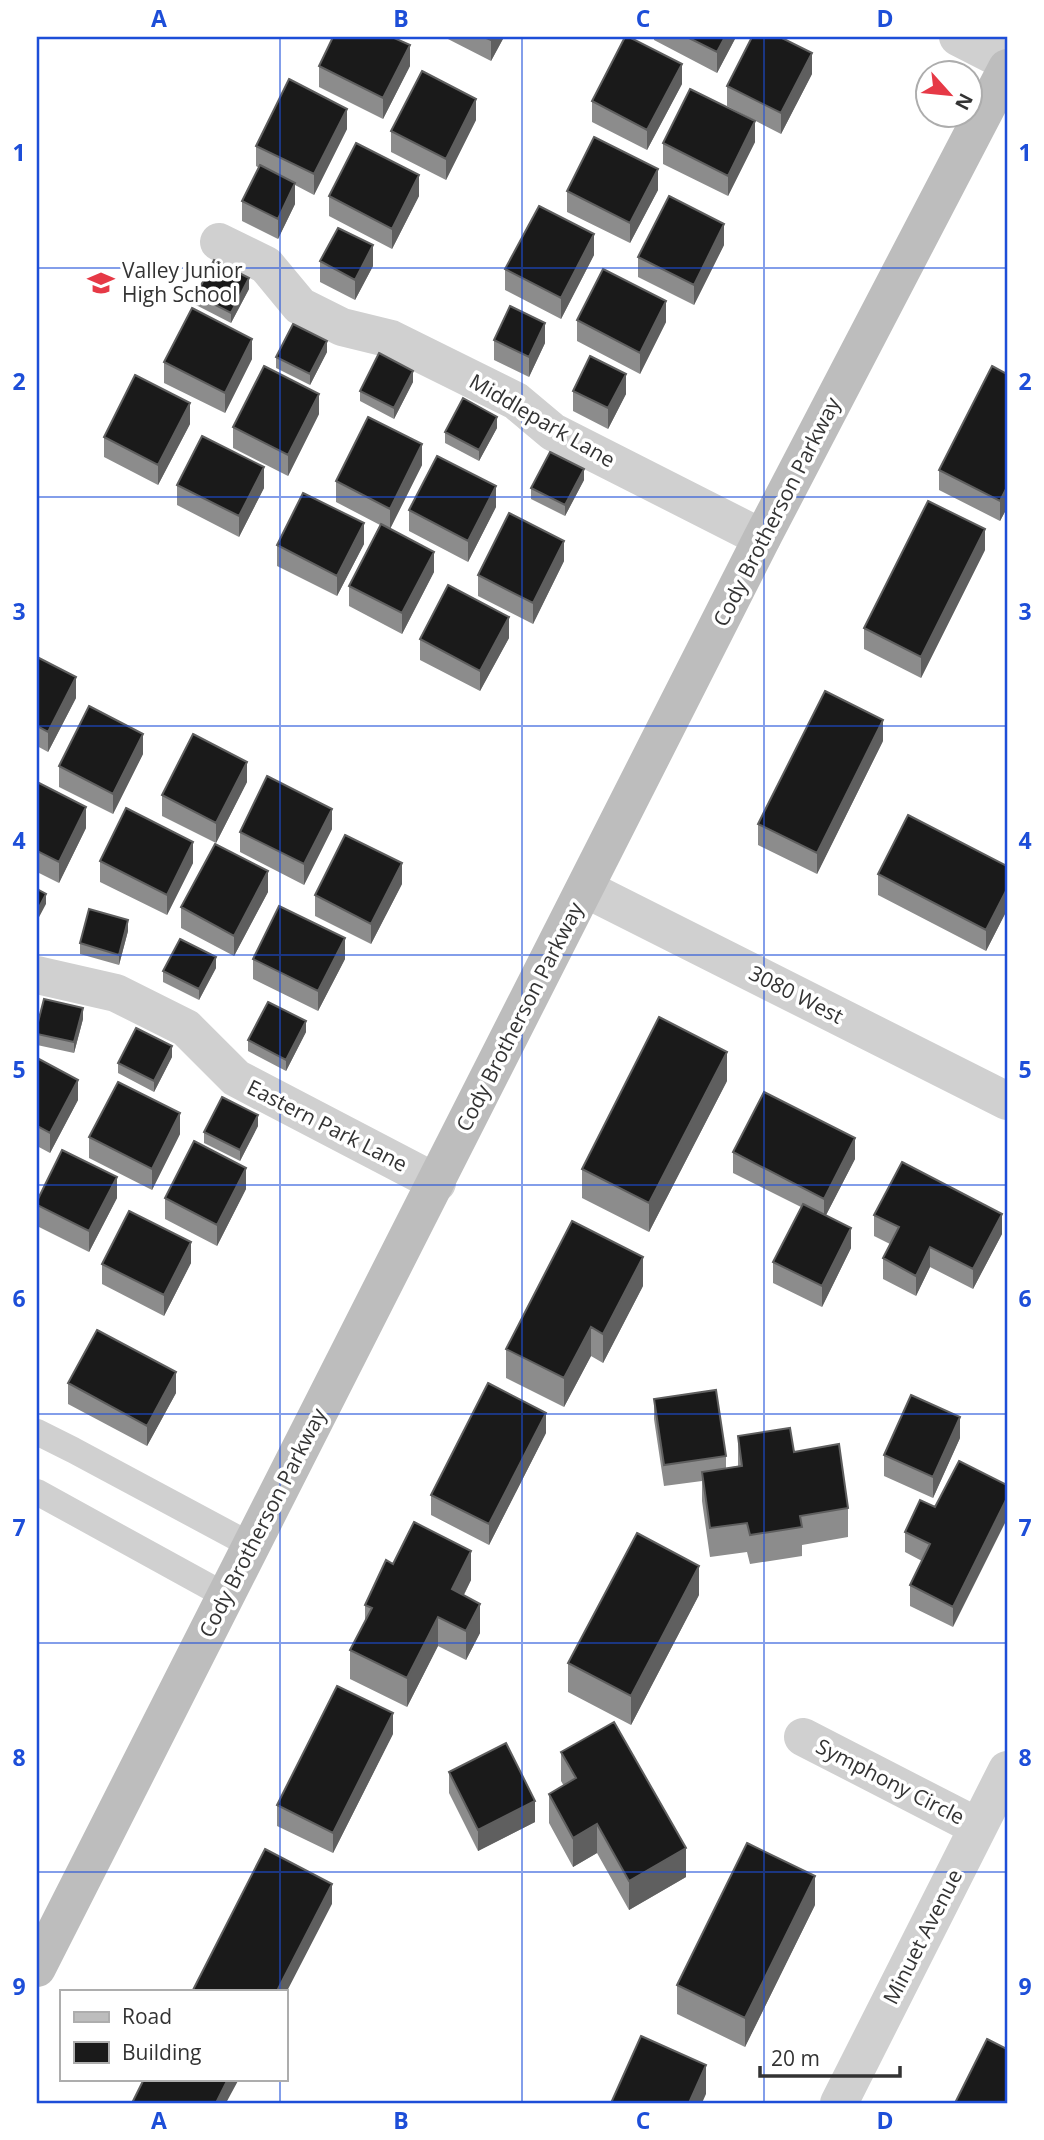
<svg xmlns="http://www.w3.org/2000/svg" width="1044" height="2140" font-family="'Open Sans',sans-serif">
<rect width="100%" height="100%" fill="#fff"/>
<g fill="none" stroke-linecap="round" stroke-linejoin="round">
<path stroke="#d0d0d0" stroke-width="26" d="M37,1432L73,1450L252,1546
M37,1492L226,1596"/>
<path stroke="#d0d0d0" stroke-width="38" d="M958,37L1007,62
M219,242L266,265L300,306L342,327L391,339L516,401L553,432L762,538
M586,889L1007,1101
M37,975L116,993L186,1028L236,1078L437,1183
M803,1737L978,1827
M839,2103L1007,1770"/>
<path stroke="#bdbdbd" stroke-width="38" d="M37,1968L762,538L1007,68"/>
</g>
<path fill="#8c8c8c" d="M444,37H504L491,61Z
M654,37H736L717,73L654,40Z
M319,66H410L383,119L319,87Z
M812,74L781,134L727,106V86Z
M682,84L647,150L592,122V101Z
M476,120L446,180L391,152V131Z
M347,129L314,195L295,185V204L278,239L242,221V201L259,168L256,166V146Z
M755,142L728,196L663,164V143Z
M658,190L630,243L567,212V191Z
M329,196H419L392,249L329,216Z
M724,245L694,305L638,277V257Z
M594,255L561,319L505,290V269Z
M320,261L373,266L355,300L320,282Z
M249,289L231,323L196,305V295Z
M577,320L666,322L640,374L577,341Z
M494,340L545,343L529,377L494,360Z
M327,352L310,385L276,368V357Z
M252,359L225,413L164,383V362Z
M1007,374V508L1000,521L939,490V470Z
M413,382L394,419L360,401V391Z
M573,391L626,394L608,429L573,411Z
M319,414L288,476L233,448V427Z
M190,424L158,485L104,457V437Z
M497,428L479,461L445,443V432Z
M422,465L390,529L434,572L402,634L349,606V586L380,525L336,502V481Z
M584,480L565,516L531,499V488Z
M177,485L264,488L239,537L177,505Z
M496,507L468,562L409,531V510Z
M364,544L337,596L277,566V545Z
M985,550L921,678L864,649V628Z
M564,561L533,624L478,596V575Z
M509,638L480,691L420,660V639Z
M37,657L76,698L48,752L37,746Z
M883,741L817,874L758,845V824Z
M143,754L113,814L59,787V766Z
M37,782L86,828L59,883L37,872Z
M247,782L216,843L162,816V795Z
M332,829L304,885L240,852V832Z
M100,861L193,863L167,915L100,882Z
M1007,866V910L986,951L878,895V874Z
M402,884L371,944L315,916V895Z
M268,892L234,956L181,928V907Z
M128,931L119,965L80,954V943Z
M253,959H345L318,1011L253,979Z
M216,968L199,1000L163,982V971Z
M83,1019L74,1053L37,1045V1026Z
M306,1032L286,1071L248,1051V1040Z
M172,1057L154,1092L118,1073V1063Z
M37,1058L78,1100L50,1153L37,1146Z
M727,1081L649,1232L582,1198V1169Z
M258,1126L240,1161L204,1143V1132Z
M180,1134L152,1190L89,1158V1137Z
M733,1152L855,1159L826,1215L851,1248L822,1307L773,1283V1262L801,1207L733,1173Z
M246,1189L217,1246L165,1219V1198Z
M117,1198L89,1252L37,1226V1201Z
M874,1215L1002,1234L973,1289L930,1267L916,1296L883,1279V1258L890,1244L874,1236Z
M191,1263L164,1316L102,1284V1264Z
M643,1286L603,1363L591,1356L564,1407L506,1378V1349Z
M68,1383L176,1393L147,1446L68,1404Z
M654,1399L726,1456V1468L738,1466V1436L794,1452L848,1508V1537L802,1545V1556L750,1564L747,1552L710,1557L702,1501V1481L664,1486L654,1419Z
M546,1433L489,1545L431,1515V1495Z
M960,1438L933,1498L884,1476V1455Z
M959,1461L953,1627L910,1606V1585L922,1561L905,1552V1532L935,1507Z
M393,1564L471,1580L464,1595L480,1633L466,1660L438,1646L407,1707L350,1679V1650L365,1622V1605Z
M699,1595L631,1725L568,1692V1663Z
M393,1734L333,1853L277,1826V1805Z
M561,1752L686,1877L629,1910L597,1853L573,1867L549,1823V1794L564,1786L561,1781Z
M449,1772L535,1822L478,1851L449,1793Z
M815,1905L745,2047L677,2014V1985Z"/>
<path fill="#5f5f5f" d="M493,37H504L491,61V40Z
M725,37H736L717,73V52Z
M410,45V66L383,119V98Z
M812,53V74L781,134V113Z
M682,64V84L647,150V130Z
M476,99V120L446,180V159Z
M347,109V129L314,195V174Z
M755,121V142L728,196V176Z
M658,169V190L630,243V223Z
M419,175V196L392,249V229Z
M295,183V204L278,239V219Z
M724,224V245L694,305V285Z
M594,234V255L561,319V298Z
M373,245V266L355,300V280Z
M249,278V289L231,323V313Z
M666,301V322L640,374V353Z
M545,323V343L529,377V357Z
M252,339V359L225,413V393Z
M327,341V352L310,385V374Z
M413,371V382L394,419V408Z
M626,374V394L608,429V408Z
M319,394V414L288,476V455Z
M190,403V424L158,485V465Z
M497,417V428L479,461V450Z
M422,444V465L390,529V509Z
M264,467V488L239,537V516Z
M584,469V480L565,516V505Z
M496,486V507L468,562V541Z
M1007,487V508L1000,521V501Z
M364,523V544L337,596V576Z
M985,529V550L921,678V657Z
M564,541V561L533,624V603Z
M434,552V572L402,634V613Z
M509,617V638L480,691V671Z
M76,677V698L48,752V732Z
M883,720V741L817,874V853Z
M143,734V754L113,814V794Z
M247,762V782L216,843V823Z
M86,807V828L59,883V862Z
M332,809V829L304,885V864Z
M193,842V863L167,915V895Z
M402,863V884L371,944V924Z
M268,871V892L234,956V936Z
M1007,889V910L986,951V930Z
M46,894V904L37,921V911Z
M128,920V931L119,965V955Z
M345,938V959L318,1011V991Z
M216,957V968L199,1000V989Z
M83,1008V1019L74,1053V1042Z
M306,1021V1032L286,1071V1060Z
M172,1046V1057L154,1092V1081Z
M727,1052V1081L649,1232V1203Z
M78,1080V1100L50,1153V1133Z
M180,1113V1134L152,1190V1169Z
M258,1115V1126L240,1161V1150Z
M855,1138V1159L824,1219V1199Z
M246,1168V1189L217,1246V1225Z
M117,1177V1198L89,1252V1231Z
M1002,1214V1234L973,1289V1269Z
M851,1228V1248L822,1307V1286Z
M191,1242V1263L164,1316V1295Z
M930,1247V1267L916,1296V1276Z
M643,1257V1286L603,1363V1334Z
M591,1327V1356L564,1407V1378Z
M176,1372V1393L147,1446V1426Z
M546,1413V1433L489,1545V1524Z
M960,1417V1438L933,1498V1477Z
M1007,1498V1519L953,1627V1607Z
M471,1551V1580L452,1618V1589Z
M699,1566V1595L631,1725V1696Z
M480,1604V1633L466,1660V1631Z
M438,1617V1646L407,1707V1678Z
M393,1713V1734L333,1853V1833Z
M535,1801V1822L478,1851V1830Z
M597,1824V1853L573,1867V1838Z
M686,1848V1877L629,1910V1881Z
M815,1876V1905L745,2047V2018Z
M332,1884V1904L285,1995V1991H277Z
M706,2065V2094L702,2103H689Z
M228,2079H239L226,2103H216Z"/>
<path fill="#1a1a1a" stroke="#5f5f5f" stroke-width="2" d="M333,37H392L410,45L383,98L319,66Z
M484,37H493L491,40Z
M625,37H629L682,64L647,130L592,101Z
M687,37H725L717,52Z
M752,37H780L812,53L781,113L727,86Z
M422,71L476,99L446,159L391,131Z
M289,79L347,109L314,174L256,146Z
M690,89L755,121L728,176L663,143Z
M594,137L658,169L630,223L567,191Z
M356,143L419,175L392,229L329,196Z
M260,165L295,183L278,219L242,201Z
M669,196L724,224L694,285L638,257Z
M539,206L594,234L561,298L505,269Z
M338,228L373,245L355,280L320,261Z
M214,260L249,278L231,313L196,295Z
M603,269L666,301L640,353L577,320Z
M510,306L545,323L529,357L494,340Z
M192,308L252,339L225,393L164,362Z
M293,324L327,341L310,374L276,357Z
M379,353L413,371L394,408L360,391Z
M590,356L626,374L608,408L573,391Z
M264,366L319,394L288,455L233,427Z
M992,366L1007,374V487L1000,501L939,470Z
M135,375L190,403L158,465L104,437Z
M463,398L497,417L479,450L445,432Z
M368,417L422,444L390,509L336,481Z
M202,436L264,467L239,516L177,485Z
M550,452L584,469L565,505L531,488Z
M437,456L496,486L468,541L409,510Z
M303,493L364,523L337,576L277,545Z
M928,501L985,529L921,657L864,628Z
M509,513L564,541L533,603L478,575Z
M381,524L434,552L402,613L349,586Z
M448,585L509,617L480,671L420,639Z
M37,657L76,677L48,732L37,726Z
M825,691L883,720L817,853L758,824Z
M89,706L143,734L113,794L59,766Z
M193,734L247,762L216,823L162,795Z
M267,776L332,809L304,864L240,832Z
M37,782L86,807L59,862L37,851Z
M126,808L193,842L167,895L100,861Z
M908,815L1007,866V889L986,930L878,874Z
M345,835L402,863L371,924L315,895Z
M215,844L268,871L234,936L181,907Z
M37,889L46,894L37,911Z
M279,906L345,938L318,991L253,959Z
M89,909L128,920L119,955L80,943Z
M180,939L216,957L199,989L163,971Z
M44,999L83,1008L74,1042L37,1034V1026Z
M268,1002L306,1021L286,1060L248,1040Z
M659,1017L727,1052L649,1203L582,1169Z
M136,1028L172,1046L154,1081L118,1063Z
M37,1058L78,1080L50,1133L37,1126Z
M118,1082L180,1113L152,1169L89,1137Z
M764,1092L855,1138L824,1199L733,1152Z
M222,1097L258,1115L240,1150L204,1132Z
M194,1141L246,1168L217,1225L165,1198Z
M62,1150L117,1177L89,1231L37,1205V1201Z
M902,1162L1002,1214L973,1269L930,1247L916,1276L883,1258L899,1227L874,1215Z
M803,1204L851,1228L822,1286L773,1262Z
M129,1211L191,1242L164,1295L102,1264Z
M572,1221L643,1257L603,1334L591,1327L564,1378L506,1349Z
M97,1330L176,1372L147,1426L68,1383Z
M488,1383L546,1413L489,1524L431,1495Z
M716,1390L726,1456L664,1465L654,1399Z
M911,1395L960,1417L933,1477L884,1455Z
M790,1428L794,1452L839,1444L848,1508L800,1516L802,1527L750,1535L747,1523L710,1528L702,1472L742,1466L738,1436Z
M959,1461L1007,1485V1498L953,1607L910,1585L930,1544L905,1532L920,1500L935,1507Z
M414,1522L471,1551L452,1589L480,1604L466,1631L438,1617L407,1678L350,1650L372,1608L365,1605L386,1560L393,1564Z
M637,1533L699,1566L631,1696L568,1663Z
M337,1686L393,1713L333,1833L277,1805Z
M614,1722L686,1848L629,1881L597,1824L573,1838L549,1794L576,1778L561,1752Z
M506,1743L535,1801L478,1830L449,1772Z
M747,1843L815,1876L745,2018L677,1985Z
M265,1849L332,1884L277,1991H196L193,1990Z
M641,2036L706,2065L689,2103H611Z
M987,2039L1007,2049V2103H955Z
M144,2079H228L216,2103H132Z"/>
<path fill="none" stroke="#1d4ed8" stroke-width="2" stroke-opacity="0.55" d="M280,37V1991M522,37V2103M764,37V2103M37,268H1007M37,497H1007M37,726H1007M37,955H1007M37,1185H1007M37,1414H1007M37,1643H1007M37,1872H1007M280,2079V2103"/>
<defs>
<g id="school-bare" transform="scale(2.1)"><path d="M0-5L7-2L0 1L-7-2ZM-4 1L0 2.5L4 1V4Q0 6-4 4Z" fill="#e63946" stroke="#fff" stroke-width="2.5" paint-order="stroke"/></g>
</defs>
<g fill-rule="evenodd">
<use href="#school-bare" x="101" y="283"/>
</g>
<g text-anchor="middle" stroke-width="7" stroke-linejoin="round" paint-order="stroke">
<g font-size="21" fill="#333" stroke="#fff" text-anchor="start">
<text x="122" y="278">Valley Junior<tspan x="122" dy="24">High School</tspan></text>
</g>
<g font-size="21" fill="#333" stroke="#fff">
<text transform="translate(542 421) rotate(30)" y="7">Middlepark Lane</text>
<text transform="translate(777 512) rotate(-63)" y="7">Cody Brotherson Parkway</text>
<text transform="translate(796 995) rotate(27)" y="7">3080 West</text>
<text transform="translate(520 1017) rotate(-63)" y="7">Cody Brotherson Parkway</text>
<text transform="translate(327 1126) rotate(27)" y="7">Eastern Park Lane</text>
<text transform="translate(263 1523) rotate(-63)" y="7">Cody Brotherson Parkway</text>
<text transform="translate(890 1782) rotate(27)" y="7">Symphony Circle</text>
<text transform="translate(923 1937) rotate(-63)" y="7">Minuet Avenue</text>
</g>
</g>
<rect width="1044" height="2140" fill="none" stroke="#ffffff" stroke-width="77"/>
<rect x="60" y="1990" width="228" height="91" fill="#ffffff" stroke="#adadad" stroke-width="2"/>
<rect x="74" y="2012" width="35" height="10" fill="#bdbdbd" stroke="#adadad" stroke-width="2"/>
<text x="122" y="2024" font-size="21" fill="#333333">Road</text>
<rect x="74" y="2042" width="35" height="21" fill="#1a1a1a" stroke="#adadad" stroke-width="2"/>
<text x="122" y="2060" font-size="21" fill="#333333">Building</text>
<g transform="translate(949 94) rotate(117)"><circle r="33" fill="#ffffff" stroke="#adadad" stroke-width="2"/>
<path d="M0-5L12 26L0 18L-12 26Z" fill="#e63946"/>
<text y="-10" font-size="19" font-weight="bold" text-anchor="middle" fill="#333333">N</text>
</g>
<path d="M760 2066v10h140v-10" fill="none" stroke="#333333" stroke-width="3.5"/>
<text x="771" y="2066" font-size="21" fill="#333333" stroke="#ffffff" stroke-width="5" paint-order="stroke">20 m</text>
<rect x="38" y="38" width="968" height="2064" fill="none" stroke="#1d4ed8" stroke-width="2.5"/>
<g font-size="23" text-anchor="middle" font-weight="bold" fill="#1d4ed8">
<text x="159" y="27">A</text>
<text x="401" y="27">B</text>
<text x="643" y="27">C</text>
<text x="885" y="27">D</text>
<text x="19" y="161">1</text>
<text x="1025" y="161">1</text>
<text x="19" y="390">2</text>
<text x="1025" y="390">2</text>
<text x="19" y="620">3</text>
<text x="1025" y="620">3</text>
<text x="19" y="849">4</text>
<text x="1025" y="849">4</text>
<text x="19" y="1078">5</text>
<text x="1025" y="1078">5</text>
<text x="19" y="1307">6</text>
<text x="1025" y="1307">6</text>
<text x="19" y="1536">7</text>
<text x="1025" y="1536">7</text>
<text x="19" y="1766">8</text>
<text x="1025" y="1766">8</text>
<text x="19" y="1995">9</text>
<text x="1025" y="1995">9</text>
<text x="159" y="2129">A</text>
<text x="401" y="2129">B</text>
<text x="643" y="2129">C</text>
<text x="885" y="2129">D</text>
</g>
</svg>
